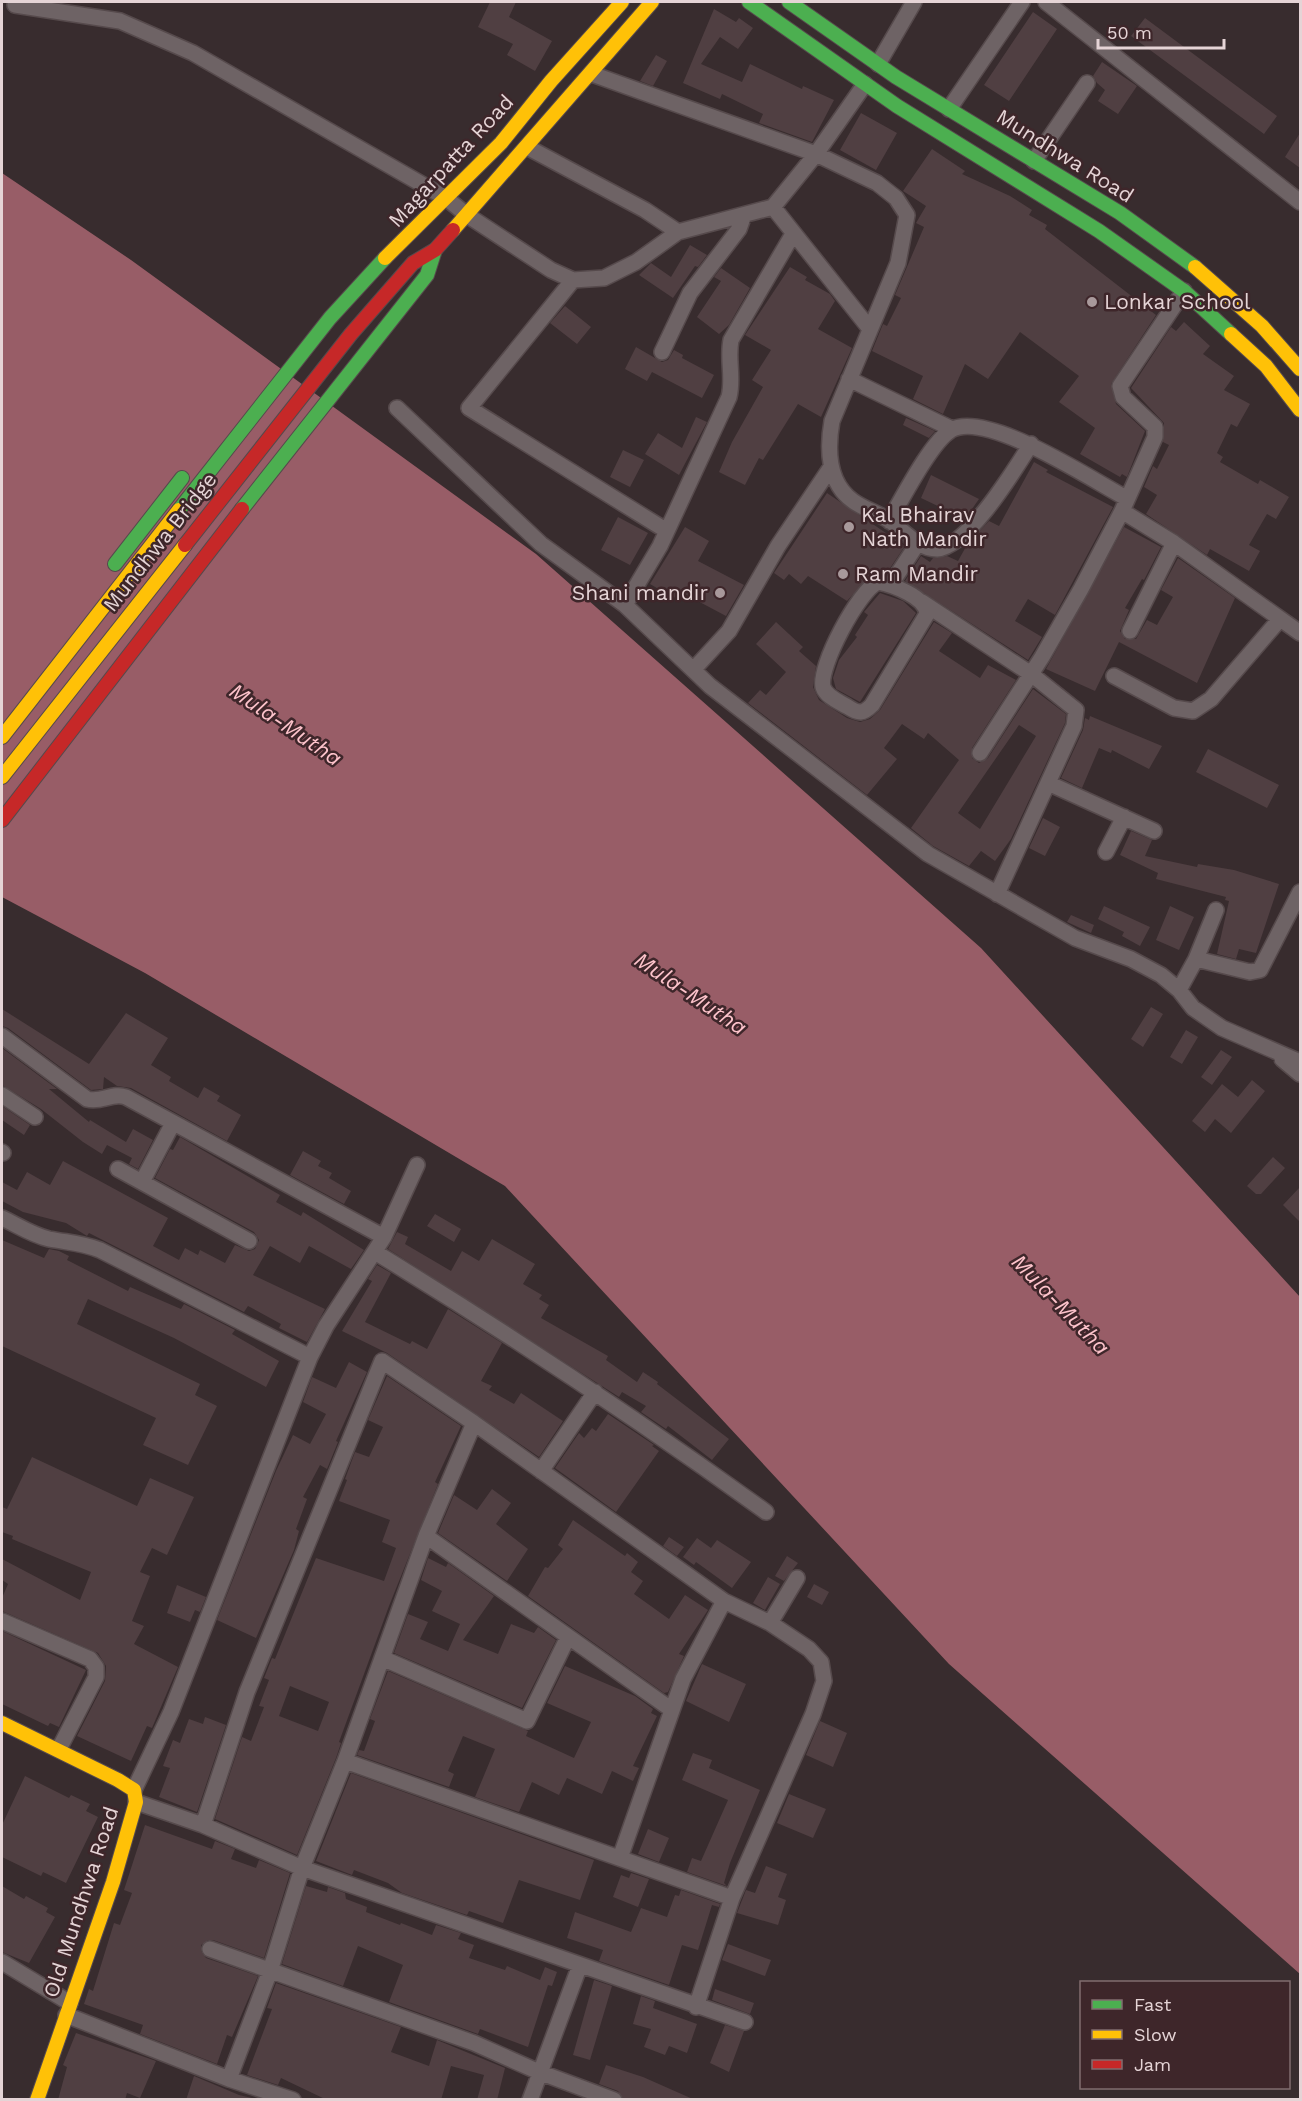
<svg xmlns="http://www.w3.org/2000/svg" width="1302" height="2101" font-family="'Work Sans',sans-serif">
<rect width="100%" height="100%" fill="#382c2e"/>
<path fill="#985d67" d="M2,173L131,260L536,554L981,948L1300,1297V1974L949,1664L505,1186L145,973L2,897Z"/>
<path fill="#503f42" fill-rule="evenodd" d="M490,2H516L509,17L552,41L535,71L507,55L513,44L478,27Z
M714,9L736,22L739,18L753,28L738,49L720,37L701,64L742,82L750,64L802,89L803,86L834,100L812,142L759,123L763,114L722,94L720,99L683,83Z
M1033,12L1057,29L1009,101L984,85Z
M1145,18L1277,116L1264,134L1131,36Z
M656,55L667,61L653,86L640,81Z
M1102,62L1137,86L1118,114L1098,101L1105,90L1097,83L1093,76Z
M861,113L897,133L876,170L840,150Z
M1300,133V168L1285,157Z
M932,149L965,171L962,174L1010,196L1032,210L1029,215L1047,225L1045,229L1156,315L1111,384L1116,404L1145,431L1127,477L1122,474L1120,477L1080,454L1095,428L1059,402L1079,376L1020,332L988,379L965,364L943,414L913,399L923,376L872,351L883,324L887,326L901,298L895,295L924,227L916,223L926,206L903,191Z
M690,245L707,255L698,267L695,266L673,298L639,275L651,263L671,277Z
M790,267L807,277L805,280L830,294L835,301L818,329L852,348L821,417L798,404L763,460L759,458L745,485L719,472L732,442L763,387L752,380L771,350L745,335Z
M721,268L750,288L729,325L719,334L697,317L721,281L714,277Z
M565,306L591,327L577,344L550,323Z
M1184,322L1210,346L1203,354L1234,376L1224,390L1250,404L1237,427L1231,424L1217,453L1223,457L1220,462L1258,484L1260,480L1289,497L1276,519L1267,514L1249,545L1260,551L1249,571L1210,549L1207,555L1146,514L1157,495L1144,487L1153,466L1157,469L1169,445L1163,442L1164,423L1131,388L1171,327L1176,331Z
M636,347L662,362L668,360L674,350L683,355L682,358L714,375L702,398L652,372L647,381L625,369Z
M696,417L707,422L679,475L645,454L658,433L682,448Z
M906,418L935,431L929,438L903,425Z
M623,450L644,460L630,487L610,477Z
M1034,462L1048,470L1046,472L1113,507L1055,615L1028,599L1015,621L1042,637L1028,660L905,581L921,556L930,562L933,558L947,556L958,561L968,543L989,521L999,526Z
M931,475L979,499L965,519L921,498Z
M827,493L905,546L886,574H872L847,601L808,576L801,584L789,574L784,580L774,573Z
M618,517L648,533L630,565L601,550Z
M685,527L709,541L698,561L744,585L726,616L679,591L674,598L650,584Z
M1124,527L1161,547L1144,580L1142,579L1125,608L1129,610L1120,631L1125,639H1136L1147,620L1157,625L1173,597L1161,590L1178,558L1235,598L1197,683L1119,642L1095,691L1046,669Z
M880,593L903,601L916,613L860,702L836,689L833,678L839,660L857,637L855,635L868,615L864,612Z
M776,622L803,647L799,651L816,666L813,687L819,700L847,718L860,722L870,719L880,710L934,622L952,633L939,651L980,678L988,665L1016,680L972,748V758L979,763L988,758L1033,689L1066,714L1065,723L1011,839L995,861L981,851L969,866L933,846L911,828L959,760L928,733L924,739L902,724L884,748L897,759L867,795L748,703L760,690L766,695L786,672L756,644ZM1019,725L1036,736L980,829L958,813Z
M1090,716L1162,746L1149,769L1112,750L1111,753L1099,748L1082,788L1061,778L1083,730L1085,718L1089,720Z
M1208,749L1279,785L1267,808L1196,772Z
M1043,818L1060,827L1045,856L1029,848Z
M1131,831L1152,840L1145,856L1197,867L1198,864L1234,870L1279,884L1256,953L1239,949L1236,959L1217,954L1229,901L1225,900L1226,897L1156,879L1158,873L1120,855Z
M1104,906L1150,927L1140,946L1122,936L1124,932L1098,919Z
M1170,906L1194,917L1179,950L1156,940Z
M1071,915L1094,925L1091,933L1067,922Z
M1151,1007L1163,1014L1143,1047L1131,1039Z
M2,1009L89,1064L126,1013L168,1038L151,1065L171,1077L169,1081L198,1098L204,1087L220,1096L217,1101L241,1115L227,1141L131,1088L117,1086L104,1077L103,1089L91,1090L8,1028L2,1026Z
M1186,1030L1198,1037L1182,1064L1170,1057Z
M2,1048L57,1089H49L89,1122L90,1120L126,1142L133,1129L153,1140L138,1169L129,1164L132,1158L107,1145L102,1154L83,1142L41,1109L2,1085Z
M1221,1050L1232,1057L1212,1085L1201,1077Z
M1252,1080L1265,1091L1231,1133L1215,1119L1205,1132L1192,1121L1222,1084L1238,1097Z
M2,1106L30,1125L24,1135L2,1120Z
M180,1137L280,1195L276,1202L301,1216L303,1212L364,1250L351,1269L309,1246L300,1263L270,1246L253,1275L325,1309L307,1342L279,1328L281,1324L248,1306L244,1312L89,1233L87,1236L66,1223L23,1212L2,1201V1182L17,1190L27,1172L50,1185L63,1161L168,1218L153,1246L179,1260L185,1248L198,1255L200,1250L225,1263L235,1245L249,1251L255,1249L259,1240L254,1232L155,1178L170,1149L173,1150Z
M303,1151L321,1161L318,1166L332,1173L329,1178L351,1191L344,1204L290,1175Z
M1273,1157L1285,1168L1261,1194H1256L1247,1186Z
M1300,1187V1222L1283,1205Z
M435,1214L461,1229L454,1242L427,1226Z
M397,1232L408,1237L405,1244L451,1271L462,1251L479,1261L492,1239L535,1264L523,1284L542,1295L539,1299L549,1305L541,1318L608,1356L606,1360L637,1382L643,1372L658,1382L657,1384L729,1439L712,1460L668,1426L666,1429L641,1412L646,1406L622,1392L619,1397L388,1249Z
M2,1240L44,1258L49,1249L59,1251L69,1256L67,1260L128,1291L130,1287L181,1309L184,1304L235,1330L232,1334L279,1361L266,1387L174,1338L88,1299L77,1324L200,1384L195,1395L217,1406L188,1465L143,1445L156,1418L2,1346Z
M377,1265L391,1273L365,1322L410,1344L412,1341L427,1349L448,1309L502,1343L481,1381L492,1386L489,1390L514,1404L521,1393L563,1421L539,1457L387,1353L342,1331L372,1281L368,1279Z
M349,1362L367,1372L336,1441L338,1442L327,1469L320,1465L303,1497L307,1499L296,1529L299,1531L294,1550L256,1638L217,1620L276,1471L293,1435L310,1444L326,1414L303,1402L312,1377L336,1388Z
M387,1376L461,1426L435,1482L438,1484L389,1606L339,1742L341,1743L336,1758L297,1855L215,1819L242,1737L251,1741L264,1707L259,1706L269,1680L264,1678L272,1658L275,1659L316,1558L384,1581L396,1548L382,1542L390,1520L339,1501L347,1480L345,1479L355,1452L369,1457L383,1427L368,1420ZM290,1686L329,1702L318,1731L279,1716Z
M608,1414L654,1445L652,1446L659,1451L616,1512L555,1468L579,1433L584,1438L592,1428L596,1431Z
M32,1457L137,1506L150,1478L194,1497L167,1555L152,1548L140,1572L150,1576L132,1621L144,1626L134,1644L178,1667L152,1728L147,1726L131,1761L77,1736L105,1681L106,1666L98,1653L2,1611V1598L8,1584L2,1580V1559L80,1600L91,1572L12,1539L13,1536L2,1532V1507L7,1509Z
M492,1489L511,1503L496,1524L528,1549L507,1581L438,1533L454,1495L477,1510Z
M573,1520L625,1556L627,1553L638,1562L631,1572L643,1581L634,1594L669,1619L685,1595L708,1610L679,1654L684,1656L668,1692L664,1693L528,1596L545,1567L548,1568L563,1549L558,1545Z
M669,1537L684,1547L677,1556L663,1546Z
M697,1538L711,1548L717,1540L751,1562L732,1588L696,1562L694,1565L683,1557Z
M787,1556L798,1563L784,1581L775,1576Z
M428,1558L446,1567L448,1563L494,1596L463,1640L498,1654L511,1624L534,1633L538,1627L556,1640L522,1708L394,1653L408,1614L428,1622L420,1639L448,1651L460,1624L432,1611L442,1591L421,1580Z
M768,1577L780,1584L765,1610L753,1603Z
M814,1584L829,1592L822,1605L807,1597Z
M177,1585L206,1597L200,1612L195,1610L190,1622L167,1613Z
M2,1631L86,1670L59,1727L50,1723L48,1726L2,1704Z
M702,1664L746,1684L729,1722L686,1701Z
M565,1666L635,1696L653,1709L651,1713L657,1716L633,1766L639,1768L633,1781L612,1771L602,1794L567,1778L559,1795L532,1782L519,1812L475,1797L495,1749L463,1736L448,1771L454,1774L449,1787L357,1755L359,1750L364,1751L375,1721L370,1719L388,1671L528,1731L526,1736L574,1758L591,1722L547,1703Z
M205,1717L226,1725L197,1812L159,1797L170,1768L163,1766L173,1740L180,1743L189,1719L203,1724Z
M820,1721L847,1733L833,1767L806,1755Z
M693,1753L712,1760L709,1768L760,1790L730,1863L724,1883L727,1886L687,1872L692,1858L701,1861L728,1800L682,1780Z
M351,1773L594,1860L580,1900L519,1880L503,1923L469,1911L467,1915L402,1893L388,1883L354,1870L352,1875L316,1861Z
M25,1776L69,1798L71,1795L90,1804L86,1811L98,1817L66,1883L43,1872L41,1876L2,1857V1825Z
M789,1794L826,1809L813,1838L777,1823Z
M145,1825L212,1849L215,1841L235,1849L231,1859L256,1868L259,1860L290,1873L264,1958L213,1940H208L201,1945V1951L206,1958L258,1976L232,2037L227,2035L217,2064L140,2034L143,2025L84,2004L89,1989L93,1991L114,1923L120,1925L132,1893L124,1890Z
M648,1829L669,1838L659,1862L638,1854Z
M766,1866L787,1874L778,1897L786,1900L778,1925L737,1913L746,1890L755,1893Z
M631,1873L649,1879L638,1907L613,1897L621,1875L629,1878Z
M2,1886L24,1899L26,1896L48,1908L46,1912L55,1917L29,1963L2,1952Z
M306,1886L327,1892L328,1887L345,1893L346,1899L367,1907L366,1912L400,1925L401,1923L432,1935L436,1925L461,1933L458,1939L474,1945L469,1958L505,1970L507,1966L540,1980L545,1967L557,1972L552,1986L548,1985L528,2047L480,2029L478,2034L389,2002L403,1965L358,1946L343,1986L282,1964Z
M681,1890L720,1904L719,1907L712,1905L698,1950L682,1945L669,1985L599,1961L603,1950L567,1938L575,1912L631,1932L641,1908L667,1917L675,1895L679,1896Z
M728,1944L771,1960L765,1976L722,1960Z
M594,1980L612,1986L590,2060L573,2055Z
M276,1983L401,2027L391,2052L429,2066L437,2040L505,2068L497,2100H477L484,2075L451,2066L441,2100H327L281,2078L278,2085L247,2075L272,2009L267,2008Z
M715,1989L754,2003L750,2014L712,2000Z
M641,1996L655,2001L653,2008L697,2024L687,2053L669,2046L665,2055L644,2047L651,2029L633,2024Z
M725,2025L744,2031L729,2072L710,2063Z
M76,2033L156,2061L140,2098L127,2093L125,2100H58L67,2067L63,2065Z
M606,2065L643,2077L695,2100H624L618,2091L599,2084Z
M194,2076L239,2095L260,2100H186Z"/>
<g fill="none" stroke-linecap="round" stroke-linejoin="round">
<g stroke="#564a4c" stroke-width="18">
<path id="street" d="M1046,2L1300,202
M15,5L120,21L193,53L446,198L467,215L551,270L573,280L604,278L636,262L678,232L773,207L816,154L865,84
M878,64L914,2
M592,74L816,154L877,183L896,198L907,215L898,263L832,421C827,449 828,483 853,501C864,509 878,513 890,521C903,530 918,549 937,549C968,547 1015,469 1031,444
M949,109L1022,2
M527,147L645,210L678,232
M1034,161L1087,83
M773,207L870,329
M573,280L469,408L667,531
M662,352L690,293L739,229L744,215
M849,379L952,429
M397,408L541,544L625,605L710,686L928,854L1075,938L1131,959L1161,975L1179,990L1193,1008L1222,1028L1300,1062
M1122,511L1174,543L1300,633
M889,521C902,499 931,442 951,430C987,410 1092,480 1126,498
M878,582C893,585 926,597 927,614L872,705C863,714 859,714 848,707C840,702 826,697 823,687C818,667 859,590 878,582Z
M891,584L918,543
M922,602L1031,674L1076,710L1074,726L997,894
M625,605L660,546L729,397C734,377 727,360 731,340L793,234
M1130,631L1174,543
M693,670L729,631L778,546L831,467
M1114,676L1174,708L1193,711L1211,699L1280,619
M980,753L1042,657L1081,589L1122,511L1155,437V427L1123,397L1120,386L1184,291
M1048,783L1154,831
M1106,852L1124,817
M1216,910L1196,959L1250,972L1260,970L1300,892
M1179,990L1196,959
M2,1036L87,1099C102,1103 112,1092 126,1097L384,1237
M1282,1059L1300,1074
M2,1095L35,1117
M2,1152L3,1153
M118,1169L249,1241
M142,1182L173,1123
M2,1218C17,1225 32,1235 49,1239C70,1243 79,1242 100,1250L310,1357
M375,1252C509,1334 639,1420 766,1512
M541,1471L595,1392
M426,1536L672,1710
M2,1621L90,1659L96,1667V1677L59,1749
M770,1623L797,1578
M382,1658L527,1721L568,1637
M345,1761L732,1898
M134,1790L171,1712L310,1357L326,1326L384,1237L417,1165
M136,1802L203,1825L302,1868L745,2022
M203,1825L247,1692L382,1361L474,1423L724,1601L770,1623L809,1649L821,1662L824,1681L813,1714L732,1898L696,2007
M620,1858L683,1679L724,1601
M210,1949L474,2043L539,2072L614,2100
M2,1962L70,2003
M66,2015L229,2079L293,2100
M229,2079L270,1971L302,1868L345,1761L426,1536L474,1423
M530,2100L580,1965"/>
</g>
<g stroke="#564a4c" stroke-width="16">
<path id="fast" d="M749,2L897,106L1099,231L1184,291L1231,334
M789,2L896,77L1120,213L1195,267
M242,509L427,275L435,250
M179,510L330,318L385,258
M115,564L182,478"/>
</g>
<g stroke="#564a4c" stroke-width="16">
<path id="slow" d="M453,230L652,2
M385,258L501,143L551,81L622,2
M1195,267L1262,326L1300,369
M1231,334L1266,366L1300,410
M2,737L179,510
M2,777L185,545
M2,1723L118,1780L134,1790L136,1802L113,1882L37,2100"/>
</g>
<g stroke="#564a4c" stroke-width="16">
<path id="jam" d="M185,545L351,334L413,263L435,250L453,230
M2,820L242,509"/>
</g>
<use href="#street" stroke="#6e6365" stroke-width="15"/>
<use href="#fast" stroke="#4caf50" stroke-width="14"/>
<use href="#slow" stroke="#ffc107" stroke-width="14"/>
<use href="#jam" stroke="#c62828" stroke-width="14"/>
</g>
<g fill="#a8999b" stroke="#3e262a" stroke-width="2">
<circle cx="1092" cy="302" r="6"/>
<circle cx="849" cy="527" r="6"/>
<circle cx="843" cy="574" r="6"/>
<circle cx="720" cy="593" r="6"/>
</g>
<g text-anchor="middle" stroke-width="5" stroke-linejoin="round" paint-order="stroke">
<g font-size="21" fill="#e5d4d6" stroke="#3e262a">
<text transform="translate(1065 156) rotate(32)" y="7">Mundhwa Road</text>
<text transform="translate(451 161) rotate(-47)" y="7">Magarpatta Road</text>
<text transform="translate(160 542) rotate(-52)" y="7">Mundhwa Bridge</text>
<text transform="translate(81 1902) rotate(-72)" y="7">Old Mundhwa Road</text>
</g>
<g font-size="21" fill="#e5d4d6" stroke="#3e262a" text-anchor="start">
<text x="1104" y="309">Lonkar School</text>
<text x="861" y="522">Kal Bhairav<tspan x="861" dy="24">Nath Mandir</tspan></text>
<text x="855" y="581">Ram Mandir</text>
<text x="708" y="600" text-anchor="end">Shani mandir</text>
</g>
<g font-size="22" font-style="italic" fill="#fec4cc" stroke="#3e262a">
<text transform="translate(286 724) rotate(34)" y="8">Mula-Mutha</text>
<text transform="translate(691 993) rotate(34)" y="8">Mula-Mutha</text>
<text transform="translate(1061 1304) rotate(46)" y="8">Mula-Mutha</text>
</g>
</g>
<rect width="1302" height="2101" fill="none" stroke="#e5d4d6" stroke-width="6"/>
<rect x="1080" y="1981" width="210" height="108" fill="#3e262a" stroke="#816c6f" stroke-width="1.5"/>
<rect x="1092" y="2000" width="30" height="9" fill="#4caf50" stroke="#816c6f" stroke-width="1.5"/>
<text x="1134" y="2011" font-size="18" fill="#e5d4d6">Fast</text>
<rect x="1092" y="2030" width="30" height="9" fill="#ffc107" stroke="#816c6f" stroke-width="1.5"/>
<text x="1134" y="2041" font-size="18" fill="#e5d4d6">Slow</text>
<rect x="1092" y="2060" width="30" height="9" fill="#c62828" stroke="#816c6f" stroke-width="1.5"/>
<text x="1134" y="2071" font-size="18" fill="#e5d4d6">Jam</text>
<path d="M1098 39v9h126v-9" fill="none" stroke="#e5d4d6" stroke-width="3"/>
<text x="1107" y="39" font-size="18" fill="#e5d4d6" stroke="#3e262a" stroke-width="4.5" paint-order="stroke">50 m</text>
</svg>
